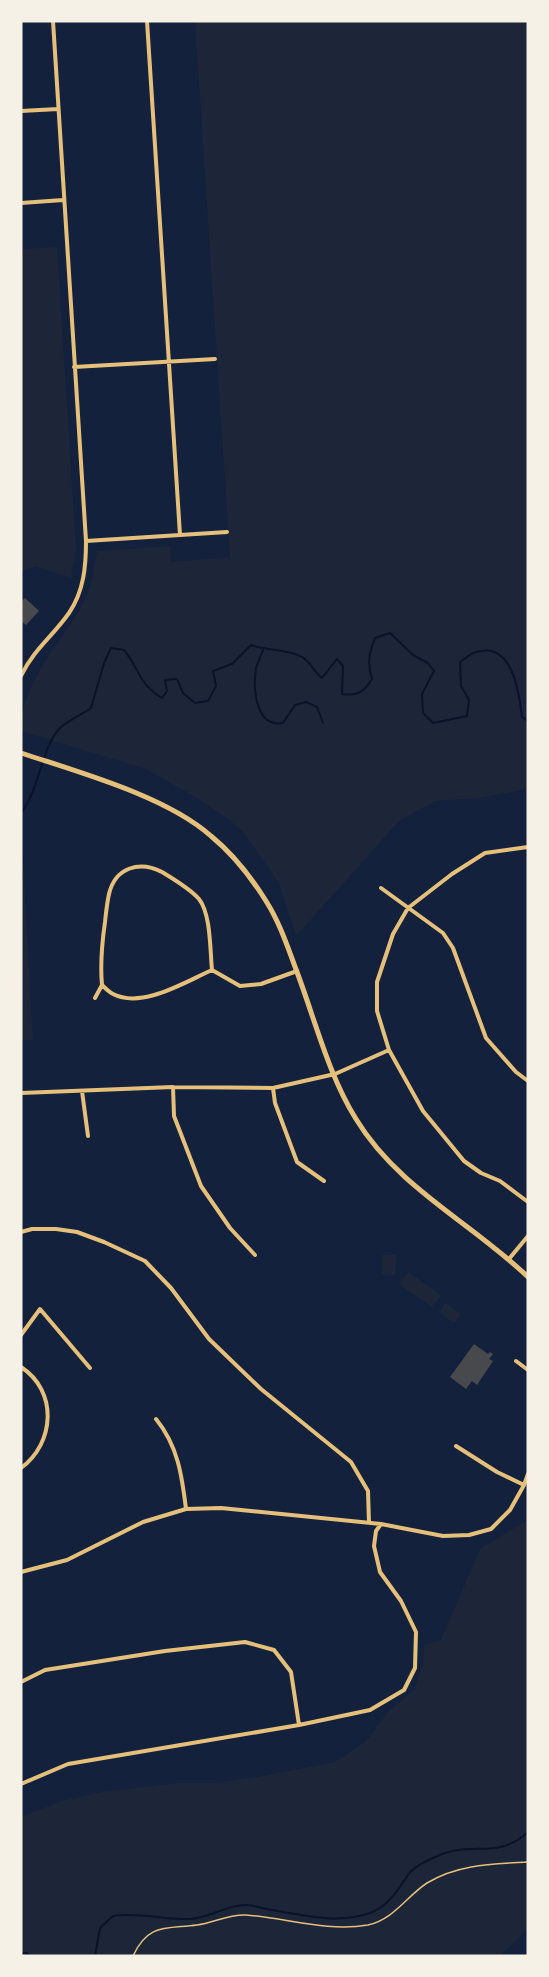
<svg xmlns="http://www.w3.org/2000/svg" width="549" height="1977" font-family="'Work Sans',sans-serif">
<rect width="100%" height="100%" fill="#14213d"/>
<path fill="#1d2539" d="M195,21H528V789L479,798L435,801L399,821L296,936L279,883L244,833L228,819L197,798L146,769L21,731C21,678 65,641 87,596C93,583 94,565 97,551L170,546L171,562L230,557Z
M57,247L76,550L71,578L35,566L21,572V249Z
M21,824L33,1040H21Z
M382,1255H396L395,1275H382Z
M408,1272L441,1295L432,1307L399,1284Z
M446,1303L461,1314L454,1323L439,1312Z
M528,1520V1929L500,1956H21V1817L62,1801L102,1792L178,1783H213L263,1776L335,1762L366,1741L389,1711L415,1689L423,1662L424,1645L441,1640L480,1549Z"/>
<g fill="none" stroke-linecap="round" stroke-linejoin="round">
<path stroke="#0b132b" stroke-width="2" d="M263,650C261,656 258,662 256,668C253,688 255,728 283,723L295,705L306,702L317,707L323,723
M21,813C40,788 42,746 60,728C65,722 83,714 91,708L104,663L111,648L124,650C140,669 138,684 162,698L167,691L165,680L177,679L183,693L195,703L208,701L216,686L213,671L232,664L251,645C267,651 286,648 302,657C310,661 314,672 322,678L337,659L343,666L342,694C358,696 364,692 372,679C367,663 369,653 375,638L390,633L413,655L428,663L434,671L422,694L423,713L433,723L467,716L469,700L461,686L460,662C465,659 471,653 476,652C513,641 519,693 522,717L528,721
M21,1953H27L29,1956
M95,1956L100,1928L113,1916C139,1912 164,1920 190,1919C210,1918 228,1904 248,1905C253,1905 260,1908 266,1909C299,1914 337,1925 370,1913C389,1906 397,1891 408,1875C415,1865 431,1859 442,1854C474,1842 499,1859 528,1832"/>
</g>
<path fill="#48494c" d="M25,598L39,611L26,625L21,621V602Z
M474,1344L488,1354L490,1352L493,1354L489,1359L493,1361L477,1385L472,1381L466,1389L450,1377Z"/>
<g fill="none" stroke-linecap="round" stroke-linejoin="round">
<path stroke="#e5c07b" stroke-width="1.5" d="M133,1956C148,1923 166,1929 197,1925C213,1923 229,1914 246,1915C287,1918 326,1932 368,1925C393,1920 407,1896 427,1883C458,1864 493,1864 528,1862"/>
<path stroke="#e5c07b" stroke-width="4" d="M147,21L180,535
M21,111L58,109
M21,203L63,200
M74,367L215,359
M86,541L227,532
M21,676C34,649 53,636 69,613C84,591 86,566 86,541L53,21
M528,847L485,853L452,874L408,908L393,934L377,982V1011L389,1050L423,1111L464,1161L481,1173L500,1181L528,1202
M381,888L443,933L453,948L486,1038L516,1072L528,1081
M212,970C185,982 142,1009 113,994C109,992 105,988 102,985C100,964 102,943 105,922C106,913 107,903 109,894C115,868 139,860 162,872C172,878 191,890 199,899C211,914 210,951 212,970L240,986L261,984L297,971
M95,998L102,985
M173,1087L174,1116L201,1186L230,1228L255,1255
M273,1088L275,1103L297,1162L324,1181
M82,1091L88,1136
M21,1093L173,1087L273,1088L335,1074L389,1050
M21,1232L32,1229H56L77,1232L104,1242L145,1261L171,1288L209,1339L261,1389L351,1462L368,1491L369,1523
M509,1259L528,1236
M21,1335L40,1309L90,1368
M516,1361L528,1370
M21,1367C58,1391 55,1443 21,1468
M156,1419C178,1446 182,1476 186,1509
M456,1446L497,1472L524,1485
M21,1572L67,1560L143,1522L186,1509L221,1508L381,1524L443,1536L469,1535L491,1529L510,1510L524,1485L528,1474
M21,1682L45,1670L165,1651L245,1642L274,1650L291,1672L299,1725
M21,1784L68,1764L299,1725L370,1710L404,1690L415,1668L416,1632L401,1601L380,1572L374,1546L376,1531L381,1524"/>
<path stroke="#e5c07b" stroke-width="5" d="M21,753C78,772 166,796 211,836C233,854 251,877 266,901C280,923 288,948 297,972C315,1020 329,1076 356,1119C398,1188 472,1223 528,1277"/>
</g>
<rect width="549" height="1977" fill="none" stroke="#f6f1e7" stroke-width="45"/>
</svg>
